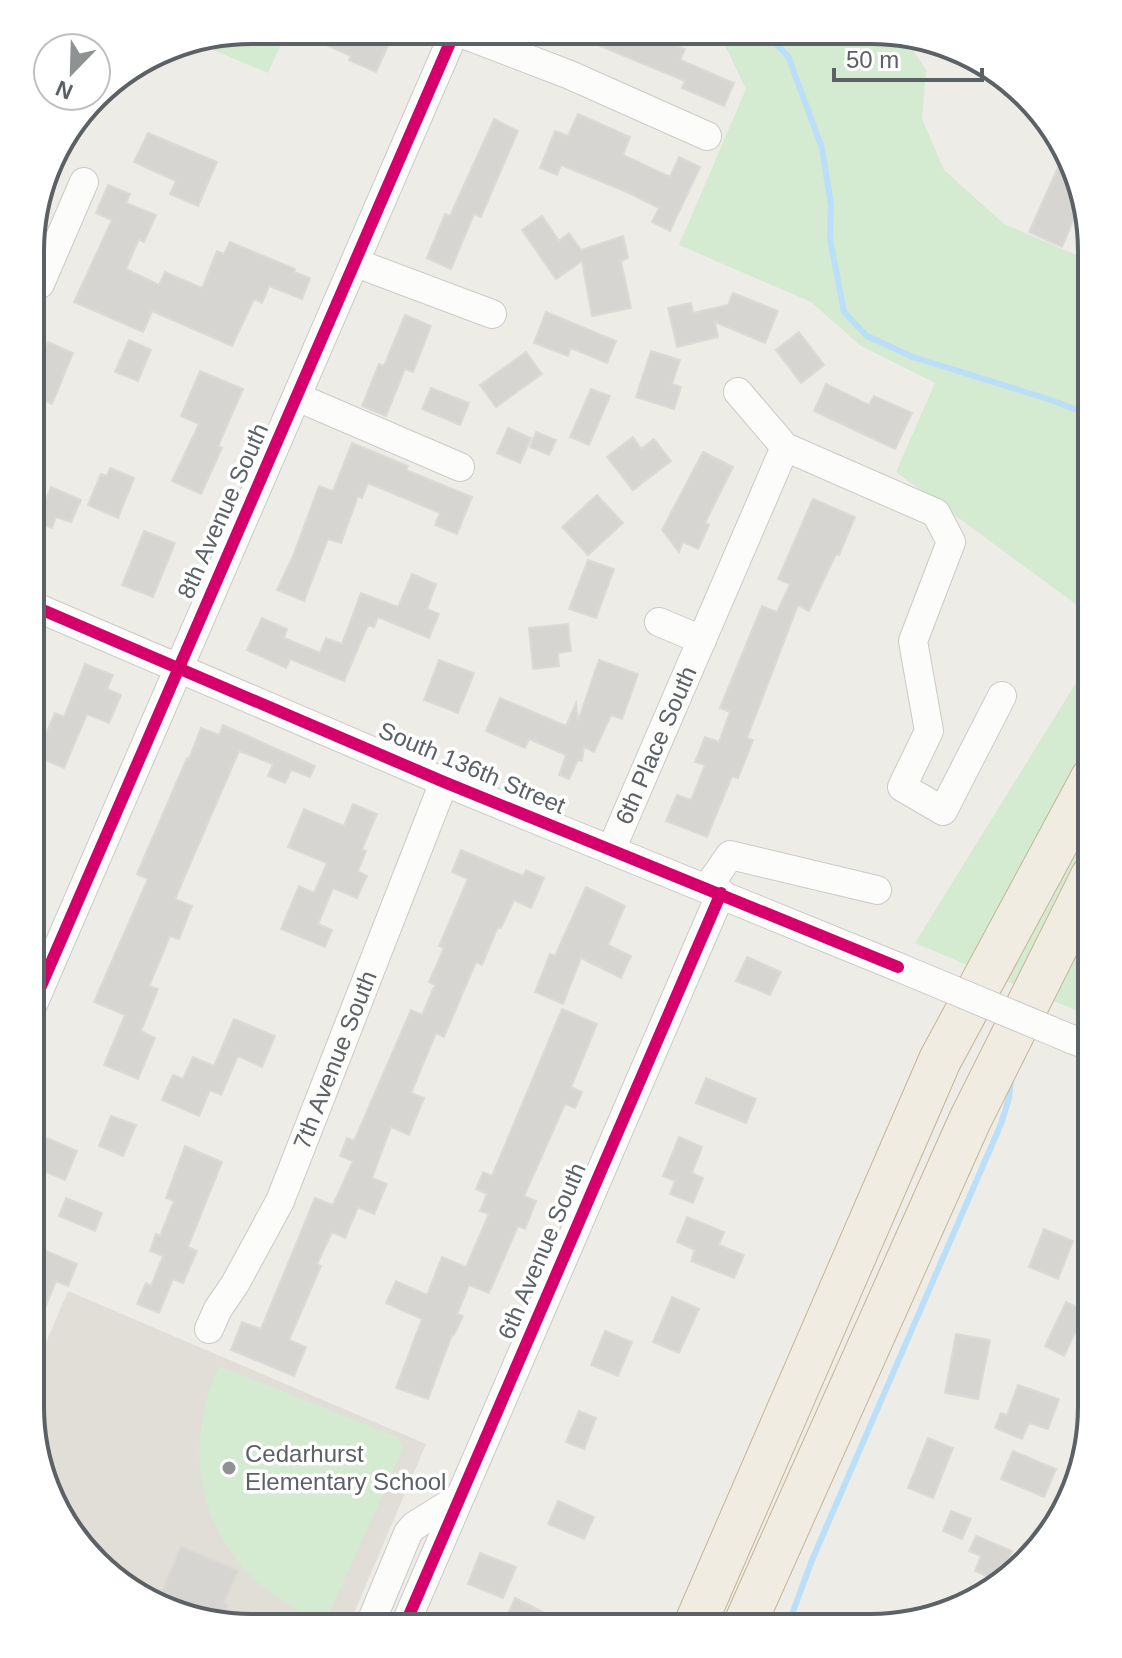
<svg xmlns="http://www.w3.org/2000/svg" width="1122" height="1658" font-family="Helvetica,sans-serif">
<rect width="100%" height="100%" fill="#edece7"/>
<path fill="#e0ded7" d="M68,1291L426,1444L348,1627L222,1626L117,1583L47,1492L30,1407V1380Z"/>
<path fill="#d4ead1" d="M251,30H287L268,73L190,40Z
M718,31L901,32L926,70L922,119L944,170L1004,224L1088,260L1092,252V616L896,472L935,383L861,346L811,302L679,245L746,89Z
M1092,657V1017L915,943Z
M219,1366L397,1437L403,1449L325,1623C215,1579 170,1475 219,1366Z"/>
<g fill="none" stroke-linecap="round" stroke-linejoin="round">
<path stroke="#bbdff8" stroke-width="6" d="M764,32L788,56L822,148L831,205L830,239L844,312L867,336L913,357L1051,400L1092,416
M1078,946L1092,925
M787,1628L812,1560L1001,1124L1009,1098L1011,1080"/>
</g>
<path fill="#d6d5d2" stroke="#dcdad6" stroke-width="2" d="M293,30H371L368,37L388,46L376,72L349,60L351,56Z
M564,31H640L685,49L680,60L734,83L724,106L682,88L685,81Z
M578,114L630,137L623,155L670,177L679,157L700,167L670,231L652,222L659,208L627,192L561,165L557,175L540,168L555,131L568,136Z
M494,119L518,131L481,217L474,214L451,269L427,258L445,214L450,216Z
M148,133L217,162L198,206L170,194L176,181L134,162Z
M1065,152L1075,166L1082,200L1062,247L1029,232Z
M108,185L130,194L126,203L156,215L144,242L139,239L126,269L159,285L165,272L202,288L217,251L224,254L230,242L295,269L294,272L310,278L302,299L269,286L262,303L254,299L232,346L152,311L143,332L74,302L112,220L96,213Z
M542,216L559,241L569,233L581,250L623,236L628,258L621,261L631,308L592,316L582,261L556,279L522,230Z
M733,293L778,311L765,343L715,322L718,337L677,347L668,308L691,303L693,313L728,305Z
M546,312L616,341L607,363L571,348L568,356L534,343Z
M405,315L431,326L413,372L405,369L386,416L362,406L379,364L384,366Z
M799,332L824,365L801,383L776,350Z
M129,340L151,350L138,381L115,372Z
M48,342L73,353L52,404L32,395V366L35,368Z
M651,351L680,360L672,384L681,387L674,409L636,397Z
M526,352L542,374L496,407L480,385Z
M200,371L243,389L218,446L222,448L201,494L172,481L199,424L181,416Z
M826,384L869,405L874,396L912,413L895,449L814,411Z
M431,388L469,403L460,425L422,409Z
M591,389L610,396L589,445L570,437Z
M508,428L531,438L520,463L497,453Z
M536,432L556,440L549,455L530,447Z
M633,437L641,449L654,439L671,461L633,490L607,457Z
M352,443L408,466L406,470L472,497L457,534L435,525L440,513L368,483L362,498L358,496L341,543L328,539L304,601L277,590L293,556L319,486L333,491Z
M703,452L733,467L705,523L709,525L698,549L683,542L679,552L662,530Z
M110,468L134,478L118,518L88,505L101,474L107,476Z
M51,487L81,500L71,522L56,517L52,528L37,522Z
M597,495L623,523L588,555L562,527Z
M813,499L855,517L839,555L836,554L809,611L798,605L747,738L753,740L738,778L732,776L707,837L666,821L677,795L691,800L705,765L695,762L705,737L719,742L730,712L720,708L762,606L777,612L790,584L778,579Z
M144,531L175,543L153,597L122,585Z
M588,560L614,569L596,618L569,609Z
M412,574L436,584L427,609L439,614L429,638L378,617L374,627L368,625L344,681L290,659L286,668L247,650L262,618L287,629L284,638L320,653L326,638L342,644L361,593L398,607Z
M568,624L571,651L558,653L559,666L533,669L529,628Z
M439,660L474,673L458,713L424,700Z
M599,660L638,674L622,719L611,715L594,752L584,747L582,761L578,760L569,779L559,775L566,755L529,739L525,748L486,731L500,698L566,726L576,703L578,721Z
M85,664L113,675L107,689L121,695L109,723L87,714L64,768L36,756L55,713L64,717Z
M223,725L315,766L310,777L291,770L285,783L268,776L273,764L239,751L175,899L192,906L179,939L170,936L149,986L158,989L141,1031L155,1038L138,1079L104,1065L125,1015L94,1002L148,879L137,874L187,758L189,759L201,728L219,735Z
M353,804L377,814L362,849L366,851L358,871L367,876L357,898L333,888L318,924L332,930L325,947L281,929L299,886L314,893L327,863L288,847L304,809L344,826Z
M461,850L523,876L526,870L544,878L531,908L514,900L501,928L498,927L482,965L476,962L444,1037L436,1033L411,1093L424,1098L409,1135L391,1127L372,1178L387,1184L374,1214L358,1207L345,1238L332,1232L317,1264L321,1266L289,1340L306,1347L294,1376L231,1350L242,1322L261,1329L315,1198L333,1205L353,1161L340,1156L347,1138L354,1141L411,1010L422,1015L435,985L429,982L444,948L439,946L468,879L452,872Z
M586,887L625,906L608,945L631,956L621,978L581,958L563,1004L535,992L550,954L555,956Z
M747,957L781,972L770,995L736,981Z
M562,1009L597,1024L571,1087L582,1092L575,1108L565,1104L524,1196L536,1201L525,1229L518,1226L489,1293L469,1285L457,1314L463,1316L454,1335H452L428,1399L396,1388L422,1319L386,1303L396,1281L427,1295L442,1257L466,1267L489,1214L480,1211L487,1194L476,1189L483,1172L492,1176Z
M234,1019L275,1036L262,1067L238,1056L221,1095L210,1090L199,1116L162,1100L173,1075L183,1079L193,1057L214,1066Z
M706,1078L756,1099L746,1123L696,1103Z
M111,1116L136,1125L123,1156L99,1146Z
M40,1135L77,1151L65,1180L30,1165V1158Z
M679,1137L702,1147L692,1173L703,1178L693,1203L670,1194L675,1181L663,1176Z
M185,1146L222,1162L188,1247L197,1251L183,1283L173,1279L159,1313L137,1304L146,1283L151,1286L163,1256L150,1251L156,1234L160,1236L174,1201L166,1198Z
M66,1198L102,1213L95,1231L59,1216Z
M687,1217L724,1232L719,1245L744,1255L734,1278L691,1261L695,1250L677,1242Z
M1044,1229L1073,1241L1058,1279L1029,1267Z
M30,1244L77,1264L68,1286L56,1281L31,1342Z
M672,1297L699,1309L679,1353L653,1342Z
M1066,1302L1092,1314V1340L1075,1333L1064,1356L1045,1346Z
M605,1331L632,1342L618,1376L591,1365Z
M956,1334L990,1340L978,1399L945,1393Z
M1018,1385L1059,1399L1048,1429L1029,1423L1022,1439L995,1428L1001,1413L1007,1415Z
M579,1411L596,1418L584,1449L566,1442Z
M928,1438L953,1448L933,1498L908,1488Z
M1013,1451L1056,1469L1044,1497L1001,1479Z
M558,1501L594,1517L584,1539L548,1524Z
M951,1511L971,1519L962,1539L943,1531Z
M976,1536L1012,1551L1001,1576L996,1580L975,1571L981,1556L969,1551Z
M181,1546L238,1571L224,1603L228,1605L220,1625L158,1600Z
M480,1553L516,1567L503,1598L468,1584Z
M515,1598L543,1612L536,1627H502Z"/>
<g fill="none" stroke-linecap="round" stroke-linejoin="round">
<g stroke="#cacac9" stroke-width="30">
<g id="minor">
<path d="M455,31L570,75L707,136"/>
<path d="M356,263L492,314"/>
<path d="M32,282L40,284L84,182"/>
<path d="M738,392L785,447L936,513L951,542L913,641L929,731L902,787L943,811L1002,696"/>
<path d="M297,397L460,467"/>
<path d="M31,605L444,782L898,967"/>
<path d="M659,622L702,640"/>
<path id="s1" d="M611,850L785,447"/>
<path d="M707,888L730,855L877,890"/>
<path d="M31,1009L455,31"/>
<path d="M1071,1039L1092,1047"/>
<path id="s2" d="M209,1329L218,1309L235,1284L280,1201L444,782"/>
<path d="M369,1627L408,1533L414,1526L459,1498"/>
<path d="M404,1627L721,893"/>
</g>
</g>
<g stroke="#c5b493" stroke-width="44">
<path id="highway" d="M694,1627L940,1060L1092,778
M743,1628L970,1120L1092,876"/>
</g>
<use href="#minor" stroke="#fcfcfb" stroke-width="28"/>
<use href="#highway" stroke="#f0ece1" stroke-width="42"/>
<g stroke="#cacac9" stroke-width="30" stroke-linecap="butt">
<path id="minor-bridge" d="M898,967L1071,1039"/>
</g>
<use href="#minor-bridge" stroke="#fcfcfb" stroke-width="28"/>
<g stroke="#fff" stroke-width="17">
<path id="cycleway" d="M31,605L444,782L898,967
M31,1009L455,31
M404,1627L721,893"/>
</g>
<use href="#cycleway" stroke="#d6006c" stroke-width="12"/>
</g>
<circle fill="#8f9293" stroke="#fff" stroke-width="3" cx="229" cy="1468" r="8"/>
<g text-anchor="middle" stroke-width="7" stroke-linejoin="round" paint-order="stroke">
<g font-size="24" fill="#5c6166" stroke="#fff">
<text transform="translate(223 511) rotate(-66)" y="8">8th Avenue South</text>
<text dy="8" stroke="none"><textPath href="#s1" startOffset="114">6th Place South</textPath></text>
<text transform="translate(472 768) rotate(23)" y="8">South 136th Street</text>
<text dy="8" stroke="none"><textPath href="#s2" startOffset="298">7th Avenue South</textPath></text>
<text transform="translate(542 1251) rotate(-67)" y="8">6th Avenue South</text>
</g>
<g font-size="24" fill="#5c6166" stroke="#fff" text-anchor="start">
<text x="245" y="1462">Cedarhurst<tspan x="245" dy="28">Elementary School</tspan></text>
</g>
</g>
<path d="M0 0H1122V1658H0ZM251 44H871A207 207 0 0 1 1078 251V1407A207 207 0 0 1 871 1614H251A207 207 0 0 1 44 1407V251A207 207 0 0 1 251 44Z" fill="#fff" fill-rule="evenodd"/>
<path fill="none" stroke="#5c6166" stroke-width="4" d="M251 44H871A207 207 0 0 1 1078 251V1407A207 207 0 0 1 871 1614H251A207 207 0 0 1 44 1407V251A207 207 0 0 1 251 44Z"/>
<g transform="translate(72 72) rotate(203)"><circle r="38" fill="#ffffff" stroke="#bec0c2" stroke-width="2"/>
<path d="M0-6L14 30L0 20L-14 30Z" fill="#8f9293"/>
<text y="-12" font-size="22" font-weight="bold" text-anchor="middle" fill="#5c6166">N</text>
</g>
<path d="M834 68v12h148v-12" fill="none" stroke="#5c6166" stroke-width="4"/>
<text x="846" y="68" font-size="24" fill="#5c6166" stroke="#ffffff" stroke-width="6" paint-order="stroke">50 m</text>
</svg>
